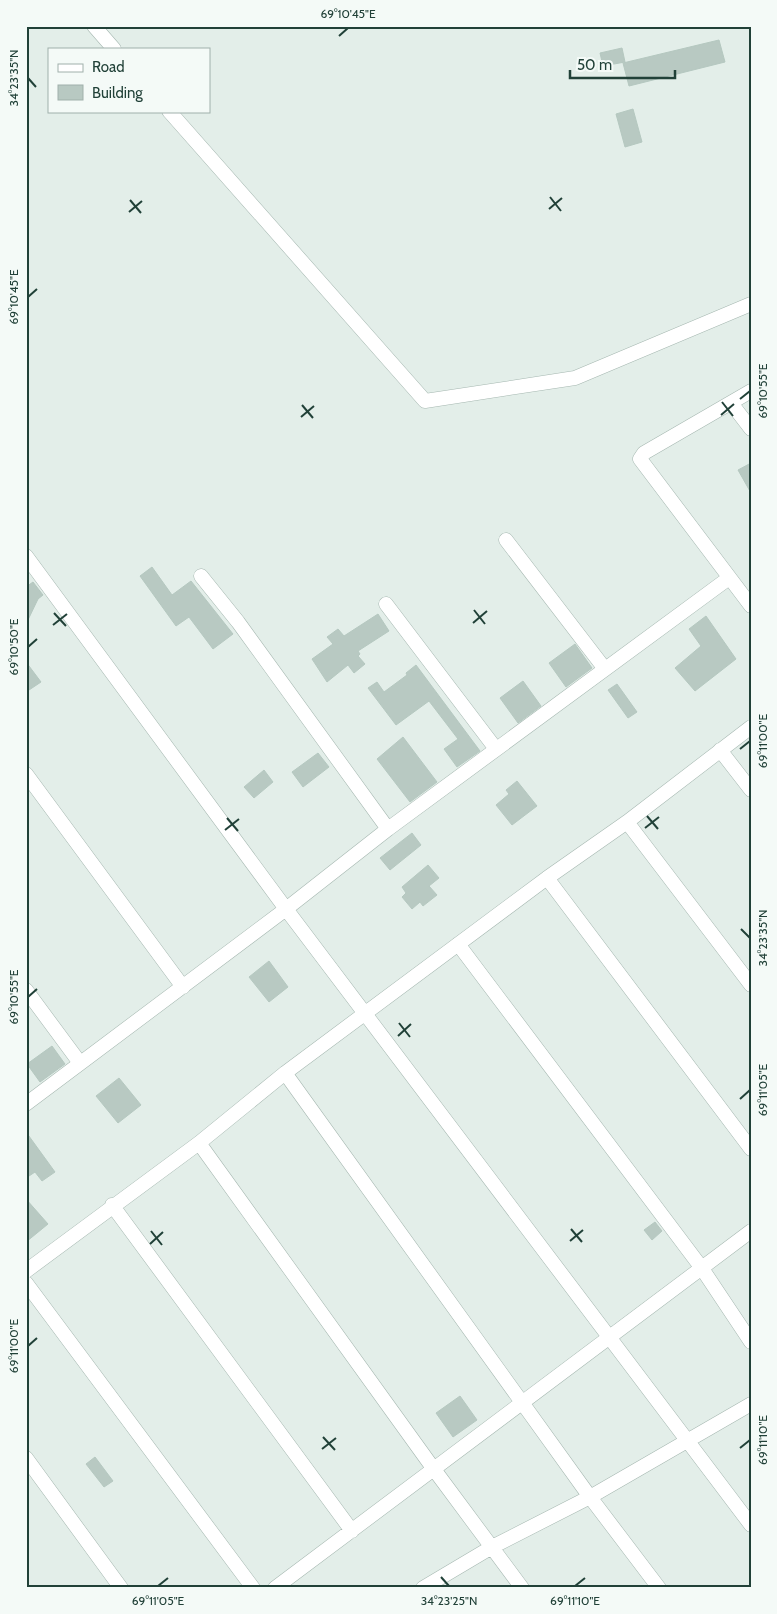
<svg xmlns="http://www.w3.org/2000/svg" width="777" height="1614" font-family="Cabin,sans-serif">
<rect width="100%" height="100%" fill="#e3eee9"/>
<path fill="#b8c9c2" stroke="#b5c8c0" d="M719,40L725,62L629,86L623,63Z
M622,48L625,62L603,66L600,53Z
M633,109L642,142L625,147L616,114Z
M751,463V493L738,470Z
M152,567L172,595L191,581L233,634L213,649L189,617L176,626L140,576Z
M33,582L43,595L38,599L26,624V587Z
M378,614L389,631L358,651L360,654L358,656L365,664L354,673L348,665L327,682L312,659L333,644L327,637L338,629L344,636Z
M706,616L736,659L695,691L675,668L701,646L689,629Z
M575,644L592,668L566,687L549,663Z
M26,662L41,682L26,692Z
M416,665L480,751L457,767L444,749L458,739L429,701L396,725L368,688L377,682L384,692L407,675L406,673Z
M523,681L541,706L518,723L500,698Z
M617,684L637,712L628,718L608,690Z
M403,737L437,782L410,802L377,759Z
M318,753L329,767L303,787L292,772Z
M264,770L273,782L254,798L244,787Z
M517,781L537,806L512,825L496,805L509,794L506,790Z
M412,833L421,845L390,870L380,858Z
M428,865L439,878L429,886L437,895L423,906L420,902L412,909L402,897L406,893L402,887Z
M269,961L288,987L269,1002L249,977Z
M52,1046L65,1064L40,1082L27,1064Z
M119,1078L141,1105L118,1123L96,1096Z
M26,1132L55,1172L42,1181L35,1172L26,1178Z
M26,1199L48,1224L26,1242Z
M655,1222L662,1231L652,1240L644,1230Z
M460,1396L477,1420L453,1437L436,1413Z
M95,1457L113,1481L104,1487L86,1464Z"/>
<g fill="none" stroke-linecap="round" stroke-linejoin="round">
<g stroke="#a5b7b0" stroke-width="15">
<path id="street" d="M94,26L114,49
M169,111L425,401L575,378L751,304
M751,391L644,453L640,459L751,606
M731,403L751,429
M506,540L605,669
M26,556L286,909L751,1525
M201,576L238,622L388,829
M386,604L496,749
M720,750L751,790
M26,774L183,987
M627,822L751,985
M547,878L751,1149
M458,944L701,1267L751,1342
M26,990L80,1063
M285,1073L590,1497L659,1588
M26,1104L286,909L388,829L729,578
M199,1143L433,1468L522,1588
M112,1205L352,1531
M26,1271L199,1143L285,1073L547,878L627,822L751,727
M26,1283L253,1588
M26,1458L121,1588
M275,1588L751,1231
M423,1588L492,1547L590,1497L751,1404"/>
</g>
<use href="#street" stroke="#fff" stroke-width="14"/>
</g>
<path fill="none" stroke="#214138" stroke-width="2" d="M339,36L348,28M28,78L36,87M550,197L561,211M130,200L141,213M549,209L562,198M129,212L142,201M28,297L37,289M740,399L750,391M722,402L733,416M302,405L313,418M721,415L734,404M301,417L314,406M474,610L485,624M54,613L66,626M473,623L487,611M53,625L67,614M28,647L37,639M740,749L750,741M647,816L658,829M227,818L238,831M645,828L659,817M225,830L239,819M741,929L750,938M28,997L37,989M399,1023L410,1037M398,1036L411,1024M740,1099L750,1090M571,1229L582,1242M151,1231L162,1245M570,1241L583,1230M150,1244L163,1232M28,1346L37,1338M323,1437L335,1450M740,1448L750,1440M322,1449L336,1438M441,1577L449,1586M158,1586L168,1578M575,1586L585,1578"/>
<rect width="777" height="1614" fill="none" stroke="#f4faf7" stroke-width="55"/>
<rect x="48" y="48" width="162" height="65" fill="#f4faf7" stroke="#a0b0ab"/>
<rect x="58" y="64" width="25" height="8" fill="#ffffff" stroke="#a0b0ab"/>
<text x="92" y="72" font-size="15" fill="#214138">Road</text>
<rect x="58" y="85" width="25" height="15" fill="#b8c9c2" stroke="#a0b0ab"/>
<text x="92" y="98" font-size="15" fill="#214138">Building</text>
<path d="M570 70v8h105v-8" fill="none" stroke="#214138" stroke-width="2.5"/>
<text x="577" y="70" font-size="15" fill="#214138" stroke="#f4faf7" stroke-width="4" paint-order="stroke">50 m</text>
<rect x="28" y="28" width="722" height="1558" fill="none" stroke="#214138" stroke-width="2"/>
<g font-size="12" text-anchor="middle" fill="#214138">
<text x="348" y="18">69°10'45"E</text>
<text transform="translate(14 78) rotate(-90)" y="4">34°23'35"N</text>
<text transform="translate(14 297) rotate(-90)" y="4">69°10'45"E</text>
<text transform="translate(763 391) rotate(-90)" y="4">69°10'55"E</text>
<text transform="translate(14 647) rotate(-90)" y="4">69°10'50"E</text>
<text transform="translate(763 741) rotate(-90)" y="4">69°11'00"E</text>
<text transform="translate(763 938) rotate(-90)" y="4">34°23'35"N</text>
<text transform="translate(14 997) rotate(-90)" y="4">69°10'55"E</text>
<text transform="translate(763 1090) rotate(-90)" y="4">69°11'05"E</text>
<text transform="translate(14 1346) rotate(-90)" y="4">69°11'00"E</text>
<text transform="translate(763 1440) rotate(-90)" y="4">69°11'10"E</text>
<text x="158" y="1605">69°11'05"E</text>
<text x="449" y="1605">34°23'25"N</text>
<text x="575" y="1605">69°11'10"E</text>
</g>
</svg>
